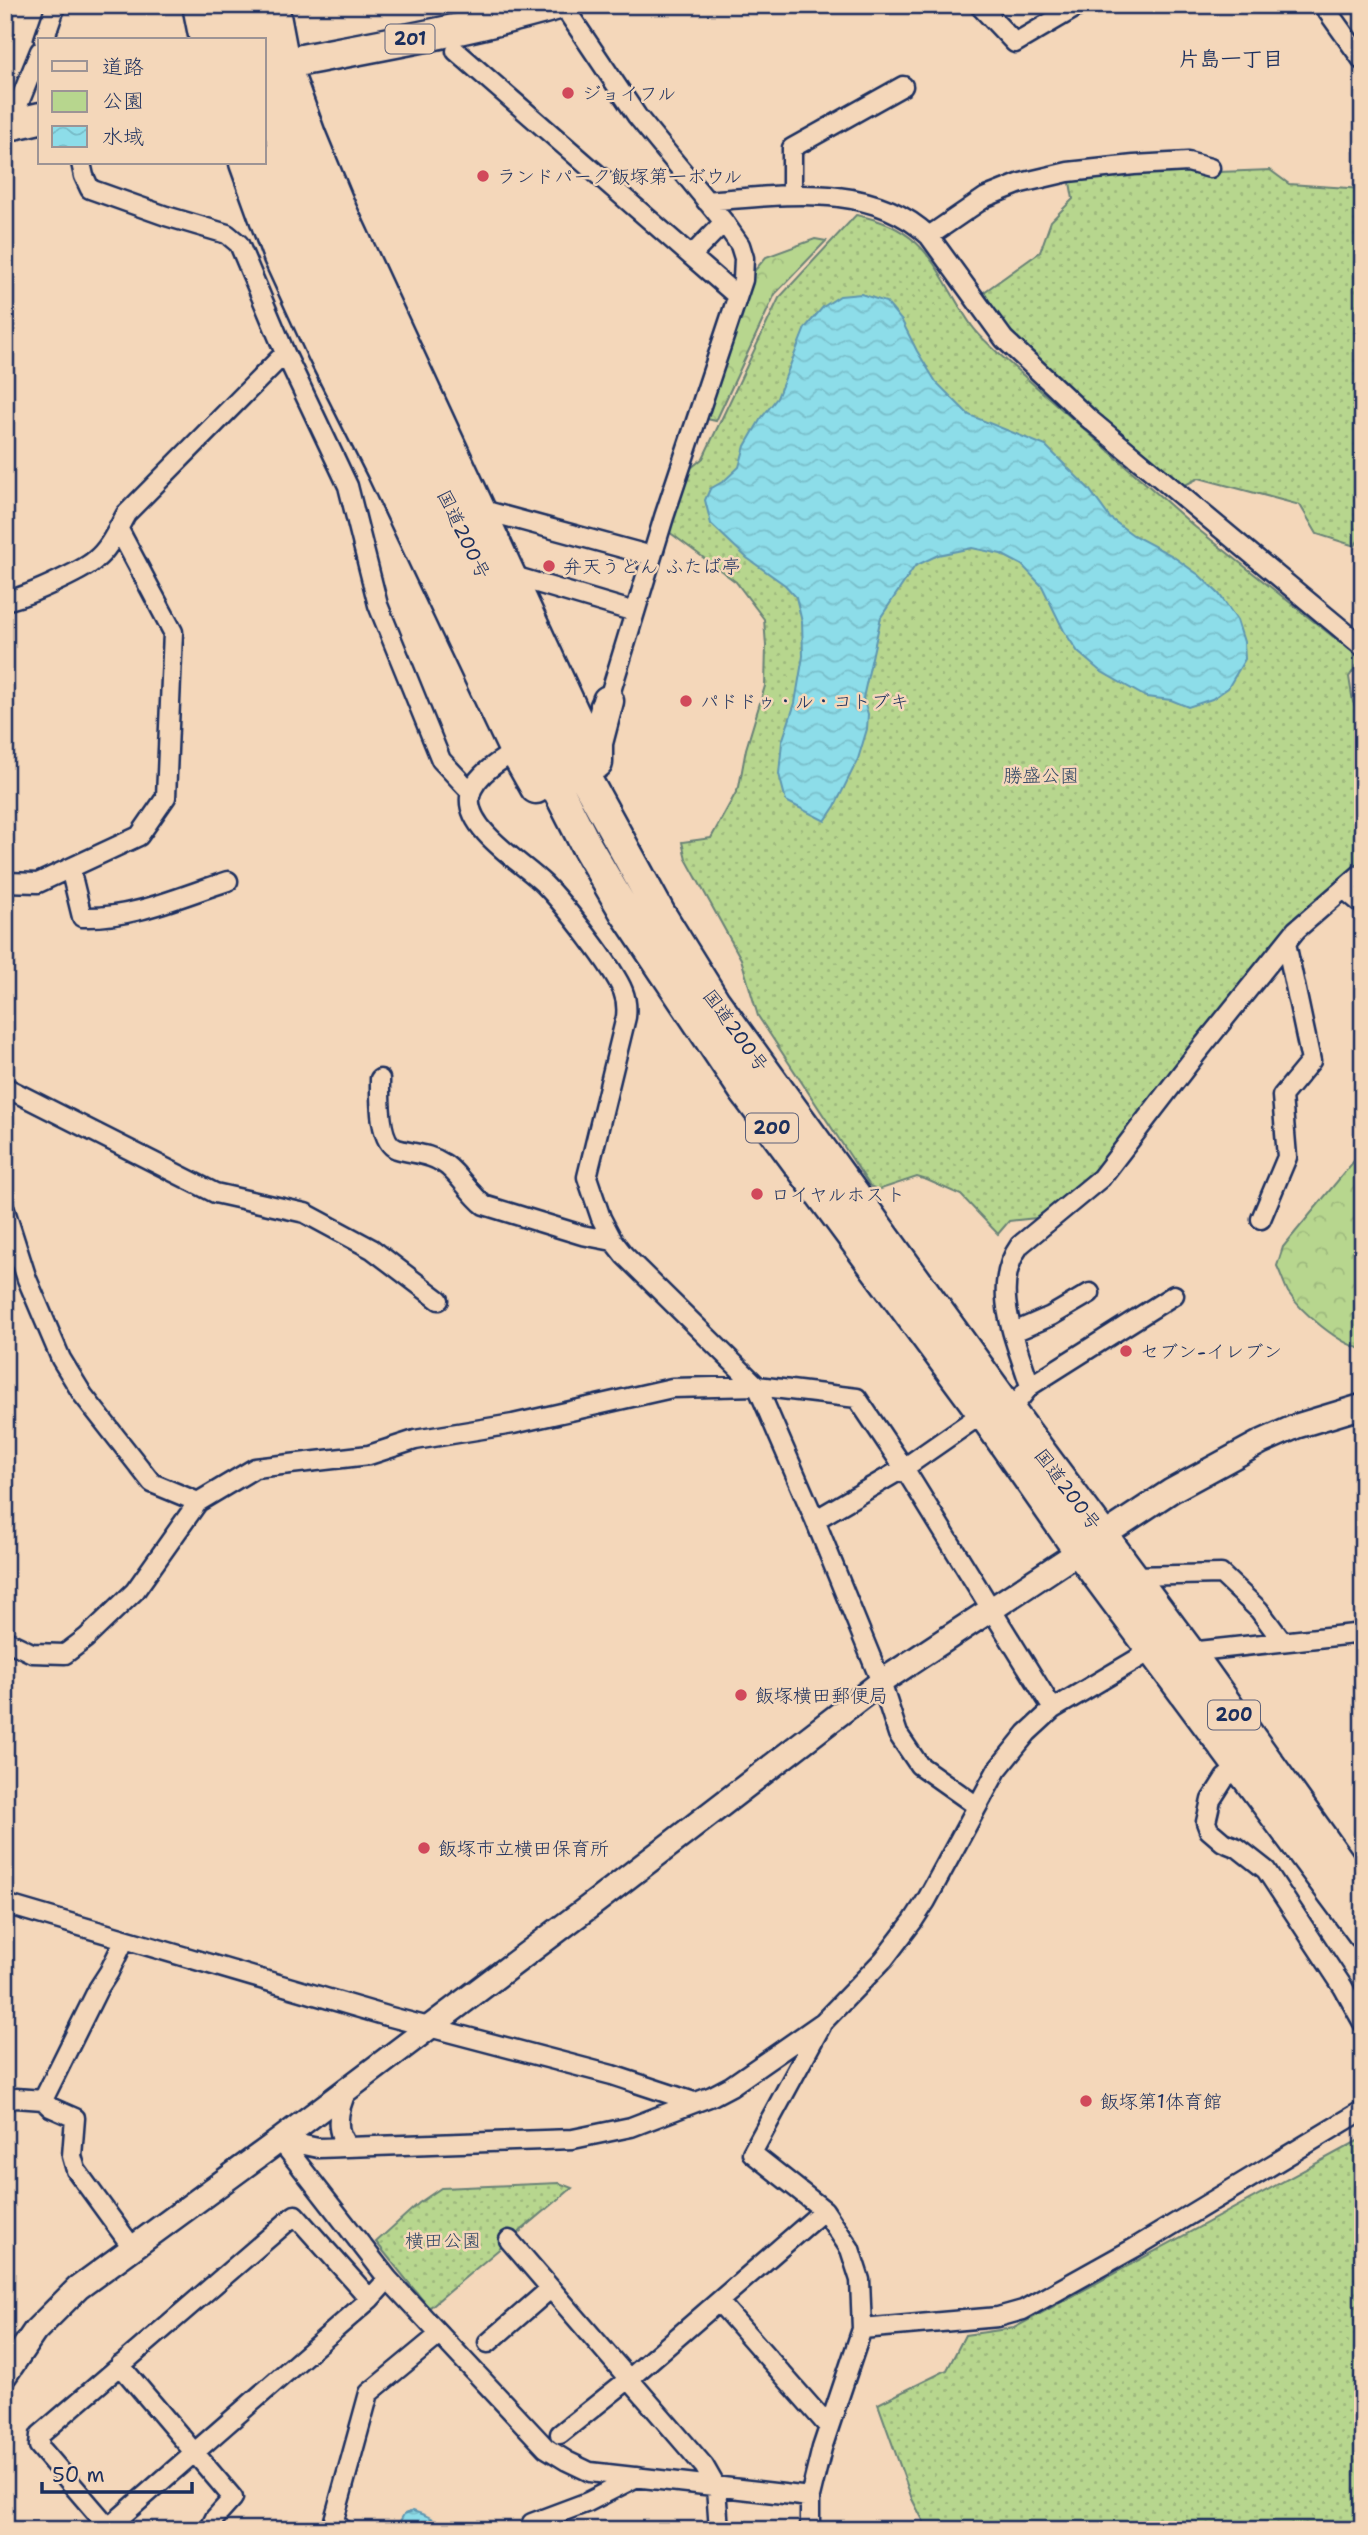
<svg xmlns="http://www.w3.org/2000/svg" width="1368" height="2535" font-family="'Shantell Sans','Klee One',sans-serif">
<defs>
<pattern id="green-dots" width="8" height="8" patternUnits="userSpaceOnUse" patternTransform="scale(1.75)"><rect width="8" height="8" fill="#b7d68e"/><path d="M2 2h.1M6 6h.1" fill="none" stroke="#9db87d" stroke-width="1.8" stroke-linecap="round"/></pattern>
<pattern id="forest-crowns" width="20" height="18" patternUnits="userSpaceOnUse" patternTransform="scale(1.75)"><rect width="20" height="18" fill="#b7d68e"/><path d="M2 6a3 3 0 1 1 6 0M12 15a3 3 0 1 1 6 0" fill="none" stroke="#9db87d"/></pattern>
<pattern id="water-waves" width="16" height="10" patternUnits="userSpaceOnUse" patternTransform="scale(1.75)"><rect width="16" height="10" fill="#8ddde9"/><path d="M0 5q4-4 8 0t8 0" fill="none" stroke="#79beca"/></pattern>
</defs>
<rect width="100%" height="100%" fill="#f4d7ba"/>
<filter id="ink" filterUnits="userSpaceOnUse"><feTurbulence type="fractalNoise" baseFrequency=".0143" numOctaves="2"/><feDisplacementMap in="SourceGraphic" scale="14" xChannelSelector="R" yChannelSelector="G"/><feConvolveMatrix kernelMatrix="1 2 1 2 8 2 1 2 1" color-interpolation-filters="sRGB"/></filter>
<g filter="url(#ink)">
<path fill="url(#green-dots)" stroke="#698276" stroke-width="2" d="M1170,170L1193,173L1270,170L1289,184L1363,189V532L1355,546L1317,534L1300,505L1199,478L1179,488L1040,362L1002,324L984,292L1040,252L1051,221L1073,199L1069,177Z
M856,215C930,229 935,272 972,326C979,336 989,344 998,353L1195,527L1361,659L1349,677L1353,702L1363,725V862L1330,893L1093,1177L1036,1218L1009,1221L998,1234L961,1195L927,1180L917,1177L878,1190L870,1186L758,1016L741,959L686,859L682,842L711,838L739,787L746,749L765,686L766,646L764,619L736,582L669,532L691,468L703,458L779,298Z
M1363,2138V2530H928L912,2499L878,2404L947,2370L965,2335L1014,2328Z
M559,2183L572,2188L429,2308L376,2242L419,2203L441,2188Z"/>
<path fill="url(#forest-crowns)" stroke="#698276" stroke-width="2" d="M815,239L826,241L775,294L716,421L707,419L755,270L766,257Z
M1363,1150V1349C1340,1345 1301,1312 1288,1292C1284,1284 1281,1274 1277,1266L1283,1247Z"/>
<path fill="url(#water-waves)" stroke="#5f97b1" stroke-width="2" d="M861,294L886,302L902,321L917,351L936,382L969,415L1046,446L1089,489L1110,518L1133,535L1171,555L1199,575L1219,594L1237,620L1244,642L1245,659L1228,688L1212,699L1188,707L1171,700L1146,697L1100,671L1078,652L1064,631L1042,586L1022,565L1001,554L972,548L938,555L915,566L881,617L863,698L868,714L867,729L858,759L835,806L825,821L786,801L779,774L782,742L795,703L803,656L802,622L796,597L785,585L747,558L711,524L705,500L710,489L724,481L739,467L745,446L760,420L777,398L805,328L823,307L840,296Z
M413,2511C424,2515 436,2517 440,2530H395L404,2514Z"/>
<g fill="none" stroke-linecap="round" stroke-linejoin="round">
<g stroke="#1b2f5e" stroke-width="23">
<path id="minor" d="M566,5L570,16L637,116L724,222L740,245L744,258L743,280L664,517L608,701L600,705
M979,5L1015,43L1080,5
M1323,5L1363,61
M44,40L56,5
M456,51L737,296
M10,125L40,51
M81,163L84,176L90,189L166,216L227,234L239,244L285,353L348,486L378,605L441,760L471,792
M792,195V148L903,86
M706,201C780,196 870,180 929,236L1004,339L1088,418L1363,647
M929,236L986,197L1021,183L1068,172L1134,165L1188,162L1210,168
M691,256L724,222
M479,509L652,556
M510,575L635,612
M5,600C19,601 84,570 95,560C110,548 117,530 126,514L285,353
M523,747C505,757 473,775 470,797C466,830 523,863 544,884C563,903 614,968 623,991C627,1001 627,1008 626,1017L587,1177L601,1218L613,1241L624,1255L757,1386L815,1520L881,1682L898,1734L919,1765L977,1806
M70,868L82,917C132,919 181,896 228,881
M5,882L38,883L139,836L166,797L173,632L118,528
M1344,889L1363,905
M380,1079C380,1095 378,1142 397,1149C413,1154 428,1153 443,1163C456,1170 470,1194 484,1205L582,1235L613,1241
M5,1087L215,1193L305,1213L372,1249L439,1300
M5,1210L27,1279L61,1359L83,1395L152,1483L198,1502
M1261,1219L1287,1157L1282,1096L1311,1061L1286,943
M1014,1332L1051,1316L1090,1293
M1030,1386L1174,1295
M1010,1411L1030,1386C1016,1340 989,1288 1020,1245L1101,1178L1197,1053L1296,930L1363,872
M815,1520L904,1468L983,1413
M1133,1576L1221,1574L1259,1610L1282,1641
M5,1640L32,1653L65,1654L86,1638L135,1591L198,1502L255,1468L369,1455L415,1440L513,1424L672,1388L757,1386L857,1398L904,1468L1053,1709
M1189,1652L1363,1633
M1245,1762L1225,1778L1211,1800L1206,1822L1209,1830L1223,1842L1238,1848L1266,1870L1343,1987L1363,2023
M5,1904L387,2016L612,2075L694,2102
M348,2088C339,2107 332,2131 349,2147
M43,2100L50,2107L75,2118L72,2156L76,2170L132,2247
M5,2101L16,2098L43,2100L98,1989L109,1972L125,1939
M280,2140L318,2148L573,2139L631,2127L712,2096L731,2086L823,2022L884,1959L913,1921L926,1901L997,1770L1027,1733L1053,1709L1154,1649
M280,2140L388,2279L546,2448L567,2461L590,2472L810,2497
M509,2240L704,2466L716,2487L719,2530
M719,2302L828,2426
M862,2329L998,2317L1023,2310L1136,2247L1363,2110
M488,2343L550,2289
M120,2365L233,2498L215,2518L209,2530
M560,2434L629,2379L824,2210
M109,2527L370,2299L388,2279
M111,2530L39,2446L40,2435L295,2215L370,2299
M342,2530L334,2520L369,2393L439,2335
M532,2530V2523L588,2502L637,2477
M810,2530V2497L822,2448L862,2329L860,2280L850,2249L824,2210L752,2153L821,2026"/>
</g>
<g stroke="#1b2f5e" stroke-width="28">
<path id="tertiary" d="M5,2375L35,2331L78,2288L280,2140L598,1900L881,1682L1171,1491L1261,1442L1297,1426L1363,1406"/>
</g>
<g stroke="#1b2f5e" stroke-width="35">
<path id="trunk" d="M198,5L205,40
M221,5L229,40
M247,5L255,40
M273,5L284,63L310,135L341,210L576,718L592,757
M265,67C362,48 460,32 555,5
M264,74L281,136L326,238L344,286L558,728L660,914L714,1001L1010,1411L1189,1652L1363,1896
M5,126L40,118
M264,159L533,741L586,845L625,912L744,1090L983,1413L1080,1552L1363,1933
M245,163L279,257L324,355L382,470L515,751L536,788
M597,763V743L608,701"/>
</g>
<use href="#minor" stroke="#f4d7ba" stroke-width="18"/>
<use href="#tertiary" stroke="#f4d7ba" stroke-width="23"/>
<use href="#trunk" stroke="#f4d7ba" stroke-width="30"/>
</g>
</g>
<g fill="#d1495b" stroke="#f4d7ba" stroke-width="2.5">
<circle cx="568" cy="93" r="7"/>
<circle cx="483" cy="176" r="7"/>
<circle cx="549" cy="566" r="7"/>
<circle cx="686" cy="701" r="7"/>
<circle cx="757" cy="1194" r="7"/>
<circle cx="1126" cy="1351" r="7"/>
<circle cx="741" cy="1695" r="7"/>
<circle cx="424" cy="1848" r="7"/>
<circle cx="1086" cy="2101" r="7"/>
</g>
<g text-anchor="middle" stroke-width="5" stroke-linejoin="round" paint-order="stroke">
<g fill="#f4d7ba" stroke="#5c617a" stroke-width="2">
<rect x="385.5" y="24.5" width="49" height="29" rx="5"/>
<rect x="746" y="1113.5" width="52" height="29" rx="5"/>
<rect x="1208" y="1700.5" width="52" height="29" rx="5"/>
</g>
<g font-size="18" font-weight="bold" fill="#1b2f5e">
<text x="410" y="45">201</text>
<text x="772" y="1134">200</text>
<text x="1234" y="1721">200</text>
</g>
<g font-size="19" fill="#1b2f5e" stroke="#f4d7ba" text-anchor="start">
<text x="582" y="100">ジョイフル</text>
<text x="497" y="183">ランドパーク飯塚第一ボウル</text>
<text x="563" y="573">弁天うどん ふたば亭</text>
<text x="700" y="708">パドドゥ・ル・コトブキ</text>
<text x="771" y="1201">ロイヤルホスト</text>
<text x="1140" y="1358">セブン-イレブン</text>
<text x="755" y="1702">飯塚横田郵便局</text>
<text x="438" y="1855">飯塚市立横田保育所</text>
<text x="1100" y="2108">飯塚第1体育館</text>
</g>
<g font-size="19" fill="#1b2f5e" stroke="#f4d7ba">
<text transform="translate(464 534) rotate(64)" y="7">国道200号</text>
<text transform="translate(736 1030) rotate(54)" y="7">国道200号</text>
<text transform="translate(1068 1489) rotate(53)" y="7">国道200号</text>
</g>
<g font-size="19" fill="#324865" stroke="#f4d7ba">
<text x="1041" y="782">勝盛公園</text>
<text x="443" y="2247">横田公園</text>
</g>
<g font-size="21" font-weight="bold" fill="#1b2f5e" stroke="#f4d7ba">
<text x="1231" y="66">片島一丁目</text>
</g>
</g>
<rect width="1368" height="2535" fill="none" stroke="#f4d7ba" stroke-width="28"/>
<rect x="14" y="14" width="1340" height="2507" fill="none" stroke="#1b2f5e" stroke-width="2.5" filter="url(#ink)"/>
<rect x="38" y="38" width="228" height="126" fill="#f4d7ba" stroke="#9d9495" stroke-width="2"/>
<rect x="52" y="61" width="35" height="10" fill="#f4d7ba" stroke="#9d9495" stroke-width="2"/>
<text x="102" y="74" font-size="21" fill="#1b2f5e">道路</text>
<rect x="52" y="91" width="35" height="21" fill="#b7d68e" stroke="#9d9495" stroke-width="2"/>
<text x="102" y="108" font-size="21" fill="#1b2f5e">公園</text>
<rect x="52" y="126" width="35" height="21" fill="url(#water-waves)" stroke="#9d9495" stroke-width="2"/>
<text x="102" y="144" font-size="21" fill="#1b2f5e">水域</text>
<path d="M42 2482v10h150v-10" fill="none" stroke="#1b2f5e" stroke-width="3.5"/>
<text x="52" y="2482" font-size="21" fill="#1b2f5e" stroke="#f4d7ba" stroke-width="5" paint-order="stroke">50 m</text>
</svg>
